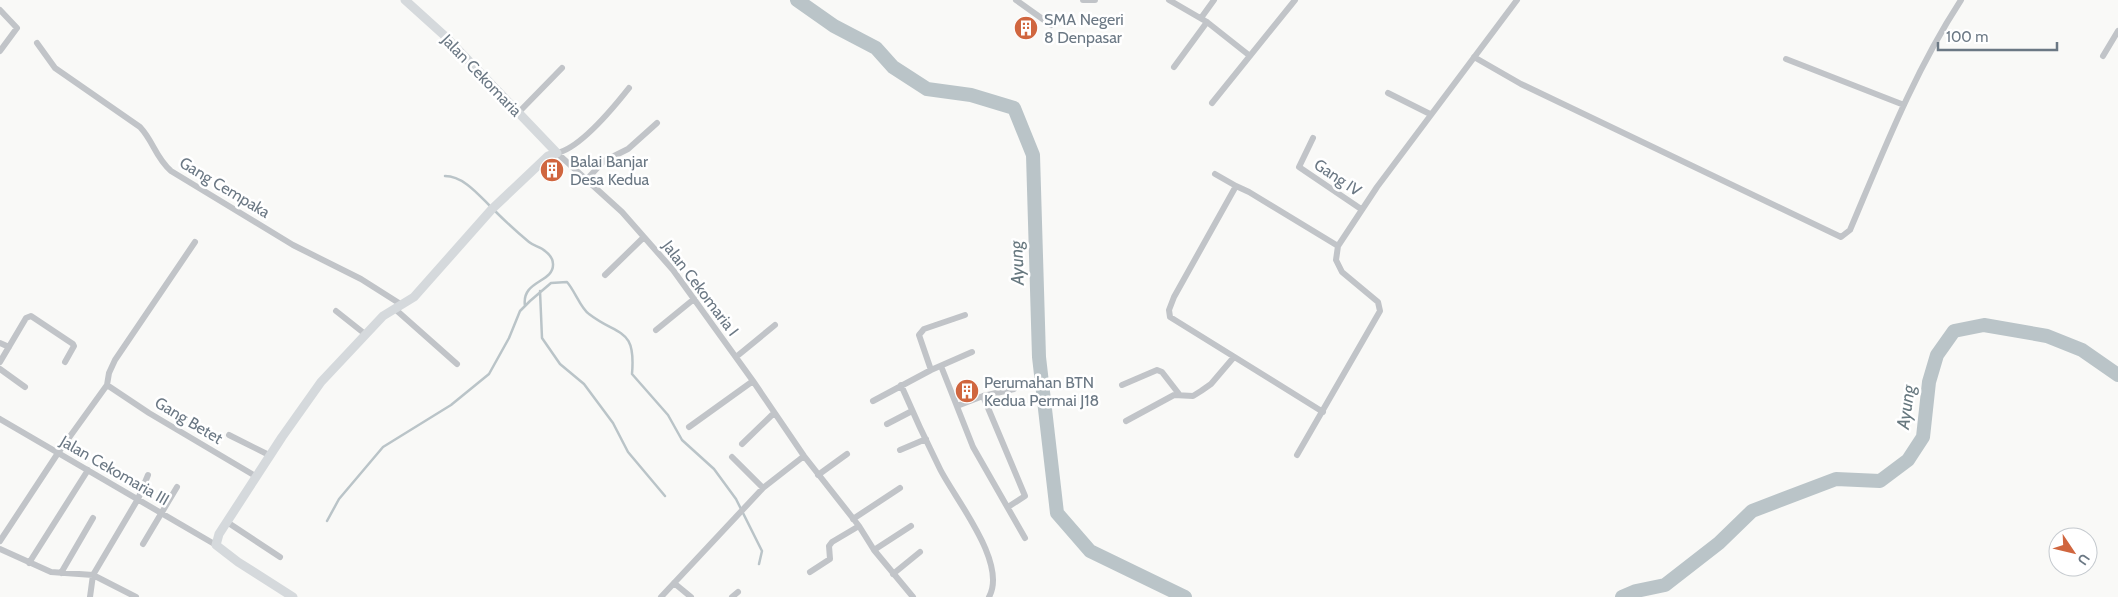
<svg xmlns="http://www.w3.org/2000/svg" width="2118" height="597" font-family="Cabin,sans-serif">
<rect width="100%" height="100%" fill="#f9f9f7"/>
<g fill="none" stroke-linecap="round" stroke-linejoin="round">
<path stroke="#bac4c8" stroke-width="2.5" d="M445,176C463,176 478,194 490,206
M494,210C505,221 517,232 529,242C534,246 541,247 545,251C549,254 553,259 553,264C554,283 521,280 525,306
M540,291L542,338L560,364L584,384L613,423L628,452L665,496
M327,521L339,499L383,447L451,405L489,374L509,338L520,311L530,301L551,283L567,282C575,291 581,309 589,314C619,337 636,327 632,374L668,415L682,440L714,469L736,499L762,551L759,564"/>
<path stroke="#bac4c8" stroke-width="14" d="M797,0L834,26L876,48L893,67L927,89L971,95L1014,108L1033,155L1039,357L1057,513L1090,551L1185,597
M1622,597L1636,591L1665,585L1719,543L1752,511L1836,479L1880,481L1908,460L1923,437L1929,382L1937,355L1954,331L1984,325L2047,336L2082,350L2118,375"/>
<path stroke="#c1c4c8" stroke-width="6" d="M1016,0L1051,25
M1083,0H1095
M1169,0L1207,22L1250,56
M0,10L17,28L0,51
M1201,18L1214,0
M37,43L55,68L140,127C154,142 155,157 171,171L293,245L361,279L402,305
M2103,56L2118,31
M1474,57L1521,84L1841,237L1850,230C1883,152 1914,72 1961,0
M1786,59L1904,105
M1174,67L1207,22
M1388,93L1430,114
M1212,103L1295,0
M519,112L562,68
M1313,138L1299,167L1361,209
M557,153L622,212L673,270L753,381L804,456L859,526L874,550L913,597
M557,153C580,148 614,107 629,88
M1215,174L1236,186
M587,179L604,161L628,149L657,123
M605,275L644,237
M395,309L457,364
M336,311L365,334
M656,330L694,299
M0,343L9,347
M736,357L775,325
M0,362L26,318L31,316L73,344L74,346L65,362
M941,366L973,447L1025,538
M0,369L25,387
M931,370L919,335L924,329L965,315
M107,385L149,413L257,477
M901,385C913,413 926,441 940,469C955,499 1008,563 989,597
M1122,385L1157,370L1162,372L1179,394
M983,396L1025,496L1008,507
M873,401L931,370L972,352
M957,406L983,396L1014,389
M1323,412L1170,317L1169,310L1174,297L1236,186L1249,192L1338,246
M0,419L216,545
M1126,421L1174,395L1193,396L1201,391L1211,384L1234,357
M887,424L912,411
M689,427L753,381
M229,435L271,456
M742,444L774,413
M900,450L926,439
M1297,455L1380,311L1378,302L1342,272L1336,260L1338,246L1377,187L1517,0
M732,457L763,488
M818,475L847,454
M853,519L900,488
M227,522L280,557
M0,541L58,453L107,385L109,373L115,360L195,242
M143,544L177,487
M0,549L51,572L93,575L136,597
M874,550L911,526
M29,563L88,470
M810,572L830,559L829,546L832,542L859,526
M61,573L93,518
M893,574L920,552
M674,583L691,597
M90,597L93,575L138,499L148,475
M661,597L763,488L804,456
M732,597L738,592"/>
<path stroke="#d5d9dc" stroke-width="9" d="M293,597L238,562L216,545L219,534L282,437L321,382L383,316L414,297L492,209L548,156L557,153L446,37L405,0"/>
</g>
<defs>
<g id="building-disc" transform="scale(1.25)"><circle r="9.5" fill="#d0663f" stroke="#fff"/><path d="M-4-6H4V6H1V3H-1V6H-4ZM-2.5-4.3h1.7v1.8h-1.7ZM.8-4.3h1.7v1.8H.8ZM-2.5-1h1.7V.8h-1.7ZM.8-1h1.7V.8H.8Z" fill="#fff"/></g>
</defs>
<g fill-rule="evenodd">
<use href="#building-disc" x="1026" y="28"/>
<use href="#building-disc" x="552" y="170"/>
<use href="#building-disc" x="967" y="391"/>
</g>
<g text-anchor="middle" stroke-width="5" stroke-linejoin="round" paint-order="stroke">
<g font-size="16" fill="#6b7884" stroke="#fff" text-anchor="start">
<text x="1044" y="25">SMA Negeri<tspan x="1044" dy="18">8 Denpasar</tspan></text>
<text x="570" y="167">Balai Banjar<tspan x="570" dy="18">Desa Kedua</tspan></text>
<text x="984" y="388">Perumahan BTN<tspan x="984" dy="18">Kedua Permai J18</tspan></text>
</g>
<g font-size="16" fill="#6b7884" stroke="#fff">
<text transform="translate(482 75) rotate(46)" y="6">Jalan Cekomaria</text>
<text transform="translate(1338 177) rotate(34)" y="6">Gang IV</text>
<text transform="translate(225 187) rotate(31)" y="6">Gang Cempaka</text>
<text transform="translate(701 288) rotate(53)" y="6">Jalan Cekomaria I</text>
<text transform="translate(189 420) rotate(31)" y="6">Gang Betet</text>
<text transform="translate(115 470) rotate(30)" y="6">Jalan Cekomaria III</text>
</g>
<g font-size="18" font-style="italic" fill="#67787f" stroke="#fff">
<text transform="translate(1017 263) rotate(-92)" y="6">Ayung</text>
<text transform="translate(1906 407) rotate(-82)" y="6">Ayung</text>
</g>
</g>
<g transform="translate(2073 552) rotate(125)"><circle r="24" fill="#ffffff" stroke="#c4c9ce"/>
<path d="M0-4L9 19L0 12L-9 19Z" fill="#d0663f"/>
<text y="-8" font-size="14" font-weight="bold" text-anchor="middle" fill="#6b7884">U</text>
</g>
<path d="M1938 42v8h119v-8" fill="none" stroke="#6b7884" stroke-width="2.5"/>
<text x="1946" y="42" font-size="15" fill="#6b7884" stroke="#ffffff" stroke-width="4" paint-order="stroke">100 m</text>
</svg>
